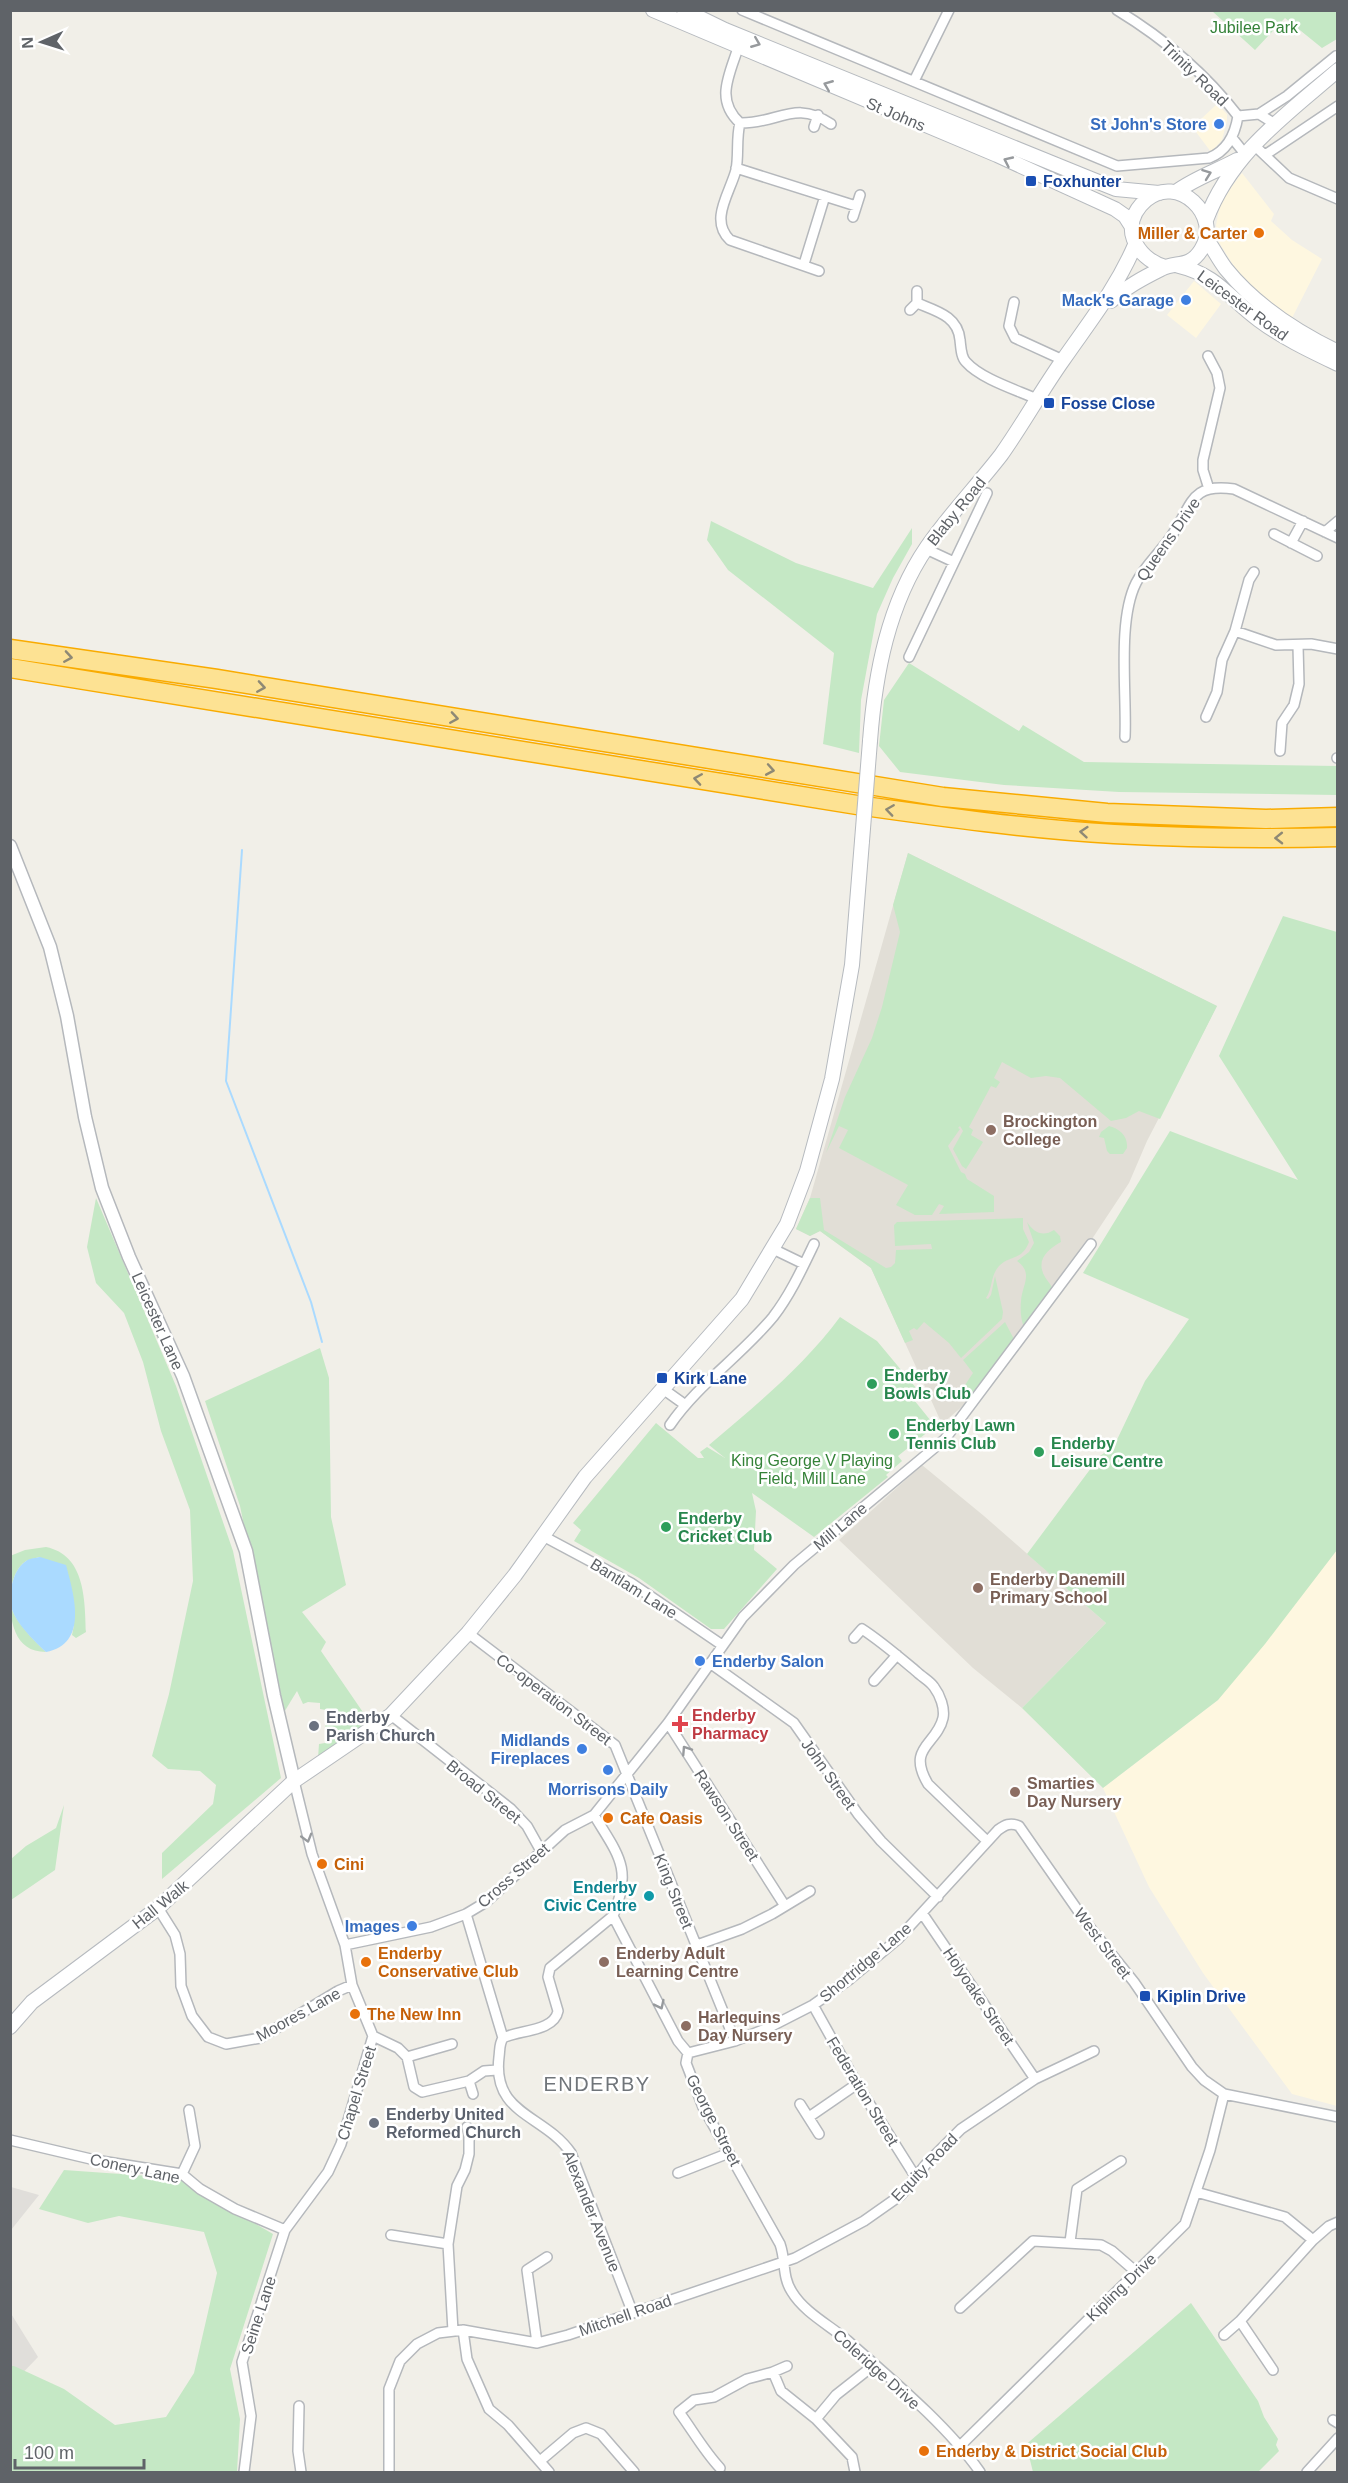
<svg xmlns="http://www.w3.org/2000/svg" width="1348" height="2483" font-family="Helvetica,sans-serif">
<rect width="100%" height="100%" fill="#f1efe8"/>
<path fill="#fef7e0" d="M1217,104L1227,114V121L1222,140L1211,152L1190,124L1201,119Z
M1242,173L1274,214L1271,221L1292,240L1322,259L1292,318L1261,295L1237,271L1218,241L1216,225L1220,205L1226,194Z
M1194,281L1221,304L1196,338L1167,315Z
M1337,1550V2106L1292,2094L1203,1973L1149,1887L1103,1788L1218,1700Z"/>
<path fill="#e0deda" d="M11,2187L39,2195L11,2230L10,2187Z
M10,2312L38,2357L11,2385H10Z"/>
<path fill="#e1ded6" d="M908,853L1217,1006L1147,1141L1129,1183L1090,1242L1016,1343L965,1404L942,1424L871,1268L820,1231L810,1236L796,1229L810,1198Z
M922,1465L984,1516L1106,1623L1022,1708L973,1668L839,1540Z"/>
<path fill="#c5e8c5" d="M1212,11H1337V39L1322,48L1285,18L1255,50Z
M711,521L796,563L873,588L912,528V544L893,578L877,614L861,700L859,753L823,744L834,653L728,570L707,540Z
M909,663L1019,731L1023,725L1084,762L1337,766V795L1119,792L1004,785L900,772L879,746L884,700Z
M908,853L1217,1006L1160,1119L1139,1111L1126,1118L1111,1121L1060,1078L1046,1076L1031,1078L1002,1062L994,1078L1000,1082L996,1088L991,1086L969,1127L973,1130L971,1135L983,1142L966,1169L962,1166L953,1149L963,1131L960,1126L958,1128L960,1129L948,1146L961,1172L965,1174L967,1179L994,1196V1212L939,1214L944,1206L939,1204L932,1215H915L896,1205L908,1185L839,1148L848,1130L839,1126L826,1153L845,1097L872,1038L882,1007L900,932L893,905Z
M1283,916L1337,932V1550L1265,1644L1218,1700L1103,1788L1022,1708L1106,1623L1027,1554L1100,1456L1114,1446L1145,1381L1189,1319L1083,1273L1170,1131L1298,1180L1219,1056Z
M1109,1126C1120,1129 1128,1136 1127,1148L1123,1154H1110L1107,1151L1104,1138L1099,1137L1101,1132Z
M96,1198L176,1386L233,1551L281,1778L162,1879V1853L213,1804L216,1785L200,1771L168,1769L152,1756L169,1694L193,1581L190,1510L161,1431L143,1362L124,1313L96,1283L87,1247Z
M810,1198H820L824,1230L886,1268L891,1267L895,1263L896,1250L932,1249L931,1244L895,1246L894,1225L897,1222L1023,1218V1229L1029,1242C1022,1261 1009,1255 999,1266C990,1276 993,1288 986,1298L988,1299L991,1295L995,1276L1003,1312L1002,1319L961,1358L949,1343L924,1322L917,1330L914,1328L909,1331L913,1340L905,1343L871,1268L820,1231L810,1236L796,1229Z
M1027,1222C1034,1233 1043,1237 1054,1230L1060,1236L1061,1242C1048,1249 1035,1260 1045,1277C1048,1282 1051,1284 1053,1290L1025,1330C1021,1321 1020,1312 1021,1301C1022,1285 1034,1273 1017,1261L1029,1252L1034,1243Z
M840,1317L877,1341L917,1389L910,1395L935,1426L898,1456L902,1461L886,1475L888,1477L814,1537L752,1493L756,1511L754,1550L777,1569L724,1629H711L639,1578L574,1541L581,1530L573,1523L656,1423L698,1458H704L700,1452L707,1447L725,1458L709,1445C756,1405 803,1367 840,1317Z
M1005,1322L1016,1343L967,1402L959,1394L973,1373L963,1360Z
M320,1348L329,1378L331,1517L346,1585L302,1612L326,1642L321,1651L369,1721L318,1758L319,1744L325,1743L326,1710L320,1709V1703L308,1702L303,1704L297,1691L283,1714L240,1506L205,1401Z
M46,1547C85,1555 85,1599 86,1632L76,1638L72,1635L74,1625L40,1557C36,1558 30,1559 26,1561C12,1570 7,1597 13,1612C19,1625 36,1643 46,1652C0,1652 11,1588 10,1556L25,1550Z
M64,1805L55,1870L11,1900V1859L26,1846L56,1828Z
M64,2170L177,2178L273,2234L230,2369L240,2419L237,2472H11V2366H14L64,2389L115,2425L166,2417L194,2373L217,2273L204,2232L119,2216L88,2223L39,2209Z
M1191,2303L1258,2401L1264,2417L1278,2439L1276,2445L1279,2451L1258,2472H1033L1030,2460L1023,2447Z"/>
<path fill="#aadaff" d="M40,1557L66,1565C74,1595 89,1644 46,1652C36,1643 18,1625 13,1612C7,1597 12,1570 26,1561C30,1558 36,1558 40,1557Z"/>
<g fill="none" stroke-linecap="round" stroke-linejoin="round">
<path stroke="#aadaff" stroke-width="2" d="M242,850L226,1081L311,1302L322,1342"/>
<g stroke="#b5b8bc" stroke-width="12">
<path id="minor" d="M742,10L1117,166L1209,158C1227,151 1235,135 1238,116
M1117,10C1163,38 1205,73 1238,116
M738,48C729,76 715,100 740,123C778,124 795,99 831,124
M914,81L949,10
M1259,114L1287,96L1336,56L1338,58
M1238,116L1259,114L1275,124
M740,123C736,138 739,155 736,170C730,193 709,220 730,240L819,271
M814,127L818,115
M1233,139L1245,154
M1254,145L1289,178L1338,199
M1265,155L1338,106
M736,168L856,206
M853,217L860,195
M804,264L825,196
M1014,302L1009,326L1015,338L1063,360
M917,303C936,311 958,316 960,340C961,348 961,357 966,362C981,379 1017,390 1037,399
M910,310L917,303V291
M1208,356L1217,373L1220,388L1203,460V470L1209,489
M1325,532L1338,521
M1274,534L1317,556
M1291,543L1303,521
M926,549L954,562
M1254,572L1249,580L1235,631L1276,645L1311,644L1338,649
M909,657L987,493
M1206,717L1217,692L1222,660L1235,631
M1125,737C1127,694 1117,621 1136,583C1145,565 1163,550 1174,532C1193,503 1191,483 1234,489L1338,538
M1280,751L1282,723L1294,705L1299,684L1298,646
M1337,758H1338
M773,1249L804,1264
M663,1389L684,1404
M670,1425C698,1384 741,1356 773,1317C790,1295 802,1269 814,1244
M543,1536L631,1583L722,1645
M468,1633L615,1745L735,2041
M854,1638L862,1629C882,1642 899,1657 917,1672C922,1677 930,1681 934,1687C940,1695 945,1708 943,1718C937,1745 906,1747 928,1784L987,1841
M710,1663L794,1723L858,1814L881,1841L938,1897
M874,1681L897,1655
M391,1715L511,1809L527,1826L541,1851
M668,1723L785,1906
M594,1815C618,1855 633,1868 613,1916L550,1968L548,1977L558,2011C554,2032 518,2030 503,2038C499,2044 500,2050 499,2057C492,2115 544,2114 571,2153L632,2311
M158,1908L175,1935L180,1954L181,1986L192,2016L208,2037L226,2044L260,2038L338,1991L352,1985
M922,1913L1035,2079
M466,1914L503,2038
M613,1916L678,2041L688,2053
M345,1945L431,1927L466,1914L486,1902L565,1830L594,1815L668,1723L743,1617L794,1565L945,1439L1091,1244
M697,1945L742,1929L772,1914L810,1891
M813,2005L857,2084L915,2176
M373,2036L398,2048L407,2057
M688,2053L735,2041L768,2028L813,2005L850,1979L898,1939L998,1830C1005,1825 1010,1822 1019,1826L1088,1925L1134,1982L1192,2067L1204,2080L1224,2094L1338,2117
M688,2053L686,2063L703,2107L780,2244C786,2261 782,2277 792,2292C804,2312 829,2325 847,2340C891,2379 947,2425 980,2472
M407,2057L414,2087L422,2092L469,2081L484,2071L497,2070
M407,2057L452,2044
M469,2081L473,2094
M800,2104L819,2134
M809,2117L857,2084
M10,2140L95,2160L182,2174L200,2189L235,2209L285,2230
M678,2173L729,2153
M182,2174L195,2146L189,2110
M1196,2192L1285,2217L1313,2240
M391,2235L448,2244
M1070,2242L1077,2189L1121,2161
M960,2308L1033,2241L1101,2245L1112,2251L1135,2271
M463,2330L467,2359L489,2409L508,2425L549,2472
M453,2331L448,2244L457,2186L465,2170L469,2154V2134L467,2127
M1224,2335L1240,2321
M537,2343L527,2270L547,2257
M1273,2370L1240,2321L1313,2240L1329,2226L1338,2222
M773,2372L787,2366
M299,2406L298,2451L301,2472
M816,2419L836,2395L874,2365
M1333,2420L1338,2423
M961,2445L1185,2224L1210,2150L1224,2094
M540,2461L573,2433L586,2428L601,2434L634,2472
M720,2468C704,2451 693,2431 679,2412L694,2400L714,2397L747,2379L773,2372L781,2391L816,2419L852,2457L855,2472
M244,2472L251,2416L242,2362L285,2230L328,2172L341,2144L373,2036L352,1985L345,1945L312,1854L294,1781
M389,2472V2389L400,2361L417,2344L438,2333L463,2330L537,2343L568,2335L795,2258L864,2221L901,2195L927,2163L961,2129L1035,2079L1094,2051
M1307,2472L1338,2438"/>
</g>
<g stroke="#b5b8bc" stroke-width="15">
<path id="tertiary" d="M10,846L50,947L67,1016L85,1117L102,1188L129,1257L183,1376L246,1551L274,1696L294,1781"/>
</g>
<g stroke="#b6babf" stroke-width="16">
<path id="secondary" d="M653,10L997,155L1115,209L1125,216L1132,227
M684,10L725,30L1091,179L1116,189L1159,193
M1176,192C1195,178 1217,171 1237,160
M1206,220C1231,153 1286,115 1338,70
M1206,238C1213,248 1219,260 1226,269C1255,305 1297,332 1338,352
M1179,266C1217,275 1230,299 1259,320C1283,338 1311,351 1338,364
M1111,301C1126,287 1143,278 1161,269C1176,261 1189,269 1201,250C1223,215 1177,173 1146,200C1118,224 1135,258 1165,267
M870,741C875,674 888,604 927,547C949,515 977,486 1001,455C1023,424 1041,391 1063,360C1090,321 1116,289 1135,245
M10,2027L32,2002L158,1908L294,1781L391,1715L468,1633L515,1575L585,1477L742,1299L787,1224L807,1171L832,1079L852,965L862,841"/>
</g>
<g stroke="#f9ab00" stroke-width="21">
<path id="motorway" d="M10,649L217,679L943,797L1107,813L1266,819L1338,817
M10,668L857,805C942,817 1028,829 1114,834C1189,838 1263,839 1338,837"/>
</g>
<use href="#minor" stroke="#fff" stroke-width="9"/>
<use href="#tertiary" stroke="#fff" stroke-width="12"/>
<use href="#secondary" stroke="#fff" stroke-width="14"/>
<use href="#motorway" stroke="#fde293" stroke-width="18"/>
<g stroke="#b6babf" stroke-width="16" stroke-linecap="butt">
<path id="secondary-bridge" d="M862,841L870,741"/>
</g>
<use href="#secondary-bridge" stroke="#fff" stroke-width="14"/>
</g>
<defs><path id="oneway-chevron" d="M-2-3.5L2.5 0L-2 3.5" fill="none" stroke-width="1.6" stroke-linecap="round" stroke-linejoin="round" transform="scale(1.5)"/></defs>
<g stroke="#979a9d">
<use href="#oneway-chevron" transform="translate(756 43) rotate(22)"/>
<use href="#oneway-chevron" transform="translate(828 85) rotate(-158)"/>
<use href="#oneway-chevron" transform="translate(1008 161) rotate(-155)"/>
<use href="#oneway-chevron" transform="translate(1207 174) rotate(-20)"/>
<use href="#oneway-chevron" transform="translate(686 1750) rotate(-123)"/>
<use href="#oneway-chevron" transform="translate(307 1838) rotate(74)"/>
<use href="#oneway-chevron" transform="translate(660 2005) rotate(64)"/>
</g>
<g stroke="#8e8975">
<use href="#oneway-chevron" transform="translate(68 657) rotate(9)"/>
<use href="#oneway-chevron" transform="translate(261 687) rotate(9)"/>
<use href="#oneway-chevron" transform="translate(454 718) rotate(9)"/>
<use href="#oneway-chevron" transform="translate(770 770) rotate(10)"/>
<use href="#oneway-chevron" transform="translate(698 779) rotate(-171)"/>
<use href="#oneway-chevron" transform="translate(890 810) rotate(-172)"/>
<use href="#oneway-chevron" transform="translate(1084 832) rotate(-175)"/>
<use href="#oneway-chevron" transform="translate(1279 838) rotate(179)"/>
</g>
<g fill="#3f7fe0" stroke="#fff" stroke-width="2">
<circle cx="1219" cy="124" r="6"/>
<circle cx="1186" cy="300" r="6"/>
<circle cx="700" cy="1661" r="6"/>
<circle cx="582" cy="1749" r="6"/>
<circle cx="608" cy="1770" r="6"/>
<circle cx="412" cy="1926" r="6"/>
</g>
<g fill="#1a4fb4" stroke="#fff" stroke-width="2">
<rect x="1025" y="175" width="12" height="12" rx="3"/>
<rect x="1043" y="397" width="12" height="12" rx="3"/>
<rect x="656" y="1372" width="12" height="12" rx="3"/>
<rect x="1139" y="1990" width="12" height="12" rx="3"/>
</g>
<g fill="#e8710a" stroke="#fff" stroke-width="2">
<circle cx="1259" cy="233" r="6"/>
<circle cx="608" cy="1818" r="6"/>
<circle cx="322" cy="1864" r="6"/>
<circle cx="366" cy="1962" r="6"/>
<circle cx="355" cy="2014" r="6"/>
<circle cx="924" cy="2451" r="6"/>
</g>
<g fill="#8d6e63" stroke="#fff" stroke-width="2">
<circle cx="991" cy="1130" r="6"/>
<circle cx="978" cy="1588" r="6"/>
<circle cx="1015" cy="1792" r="6"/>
<circle cx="604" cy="1962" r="6"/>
<circle cx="686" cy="2026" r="6"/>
</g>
<g fill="#2e9e5b" stroke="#fff" stroke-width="2">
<circle cx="872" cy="1384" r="6"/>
<circle cx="894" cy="1434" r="6"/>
<circle cx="1039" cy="1452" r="6"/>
<circle cx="666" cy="1527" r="6"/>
</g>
<path fill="#e0444e" stroke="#fff" stroke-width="2" d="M677 1715h6v6h6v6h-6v6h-6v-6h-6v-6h6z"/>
<g fill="#6b7280" stroke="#fff" stroke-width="2">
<circle cx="314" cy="1726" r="6"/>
<circle cx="374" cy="2123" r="6"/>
</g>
<circle fill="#0f9aa8" stroke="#fff" stroke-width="2" cx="649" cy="1896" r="6"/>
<g text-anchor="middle" stroke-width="5" stroke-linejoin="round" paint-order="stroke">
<g font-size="16" fill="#348238" stroke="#fff">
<text x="1254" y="33">Jubilee Park</text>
<text x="812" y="1466">King George V Playing<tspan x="812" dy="18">Field, Mill Lane</tspan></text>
</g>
<g font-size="16" fill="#5f6368" stroke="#fff">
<text transform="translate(1195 73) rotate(44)" y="6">Trinity Road</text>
<text transform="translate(896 114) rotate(23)" y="6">St Johns</text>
<text transform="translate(1243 305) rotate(36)" y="6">Leicester Road</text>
<text transform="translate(956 511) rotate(-51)" y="6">Blaby Road</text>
<text transform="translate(1168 539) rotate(-55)" y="6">Queens Drive</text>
<text transform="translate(158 1321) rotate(66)" y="6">Leicester Lane</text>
<text transform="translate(840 1526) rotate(-40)" y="6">Mill Lane</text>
<text transform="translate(634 1588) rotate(32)" y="6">Bantlam Lane</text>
<text transform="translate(554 1699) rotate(37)" y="6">Co-operation Street</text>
<text transform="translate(829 1774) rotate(55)" y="6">John Street</text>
<text transform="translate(484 1791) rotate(39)" y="6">Broad Street</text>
<text transform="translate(727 1815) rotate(57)" y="6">Rawson Street</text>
<text transform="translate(513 1875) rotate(-41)" y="6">Cross Street</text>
<text transform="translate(674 1891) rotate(68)" y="6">King Street</text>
<text transform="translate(160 1904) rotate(-39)" y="6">Hall Walk</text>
<text transform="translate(1103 1943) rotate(53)" y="6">West Street</text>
<text transform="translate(865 1962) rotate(-40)" y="6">Shortridge Lane</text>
<text transform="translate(979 1996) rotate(56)" y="6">Holyoake Street</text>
<text transform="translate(298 2014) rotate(-29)" y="6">Moores Lane</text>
<text transform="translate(863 2091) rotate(59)" y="6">Federation Street</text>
<text transform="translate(356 2093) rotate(-73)" y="6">Chapel Street</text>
<text transform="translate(714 2120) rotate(63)" y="6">George Street</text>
<text transform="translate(924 2167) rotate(-46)" y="6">Equity Road</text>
<text transform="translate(135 2168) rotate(12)" y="6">Conery Lane</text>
<text transform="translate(592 2211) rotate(68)" y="6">Alexander Avenue</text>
<text transform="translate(1121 2287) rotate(-44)" y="6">Kipling Drive</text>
<text transform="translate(258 2315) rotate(-72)" y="6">Seine Lane</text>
<text transform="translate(625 2315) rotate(-19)" y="6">Mitchell Road</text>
<text transform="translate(877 2369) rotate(42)" y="6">Coleridge Drive</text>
</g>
<g font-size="16" font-weight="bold" fill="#366cbe" stroke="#fff" text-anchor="end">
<text x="1207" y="130">St John's Store</text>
<text x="1174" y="306">Mack's Garage</text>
<text x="712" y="1667" text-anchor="start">Enderby Salon</text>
<text x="570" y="1746">Midlands<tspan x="570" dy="18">Fireplaces</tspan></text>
<text x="608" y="1795" text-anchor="middle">Morrisons Daily</text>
<text x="400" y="1932">Images</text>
</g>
<g font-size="16" font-weight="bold" fill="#164399" stroke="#fff" text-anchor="start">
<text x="1043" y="187">Foxhunter</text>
<text x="1061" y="409">Fosse Close</text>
<text x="674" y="1384">Kirk Lane</text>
<text x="1157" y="2002">Kiplin Drive</text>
</g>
<g font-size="16" font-weight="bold" fill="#c56008" stroke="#fff" text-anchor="start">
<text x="1247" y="239" text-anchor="end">Miller &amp; Carter</text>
<text x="620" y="1824">Cafe Oasis</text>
<text x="334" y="1870">Cini</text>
<text x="378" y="1959">Enderby<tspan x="378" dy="18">Conservative Club</tspan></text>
<text x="367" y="2020">The New Inn</text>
<text x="936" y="2457">Enderby &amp; District Social Club</text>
</g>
<g font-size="16" font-weight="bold" fill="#785e54" stroke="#fff" text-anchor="start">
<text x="1003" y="1127">Brockington<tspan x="1003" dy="18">College</tspan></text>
<text x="990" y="1585">Enderby Danemill<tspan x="990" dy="18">Primary School</tspan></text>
<text x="1027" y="1789">Smarties<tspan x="1027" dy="18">Day Nursery</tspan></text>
<text x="616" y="1959">Enderby Adult<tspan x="616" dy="18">Learning Centre</tspan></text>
<text x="698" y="2023">Harlequins<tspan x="698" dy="18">Day Nursery</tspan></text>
</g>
<g font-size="16" font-weight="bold" fill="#27864d" stroke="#fff" text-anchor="start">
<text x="884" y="1381">Enderby<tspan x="884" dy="18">Bowls Club</tspan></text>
<text x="906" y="1431">Enderby Lawn<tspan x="906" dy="18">Tennis Club</tspan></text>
<text x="1051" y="1449">Enderby<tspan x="1051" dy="18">Leisure Centre</tspan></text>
<text x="678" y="1524">Enderby<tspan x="678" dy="18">Cricket Club</tspan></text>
</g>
<g font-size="16" font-weight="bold" fill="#be3a42" stroke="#fff" text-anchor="start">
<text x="692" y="1721">Enderby<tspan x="692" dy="18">Pharmacy</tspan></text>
</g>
<g font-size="16" font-weight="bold" fill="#5b616d" stroke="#fff" text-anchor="start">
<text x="326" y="1723">Enderby<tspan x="326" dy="18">Parish Church</tspan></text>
<text x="386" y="2120">Enderby United<tspan x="386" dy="18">Reformed Church</tspan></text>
</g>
<g font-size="16" font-weight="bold" fill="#0d838f" stroke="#fff" text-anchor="end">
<text x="637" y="1893">Enderby<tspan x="637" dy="18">Civic Centre</tspan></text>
</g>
<g font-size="20" letter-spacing="1.5" fill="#70757a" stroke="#fff">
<text x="597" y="2091">ENDERBY</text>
</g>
</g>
<rect width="1348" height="2483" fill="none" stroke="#5f6368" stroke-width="24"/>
<g transform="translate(42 42) rotate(267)" stroke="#ffffff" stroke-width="4.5" paint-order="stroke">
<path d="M0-4.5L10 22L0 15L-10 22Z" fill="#5f6368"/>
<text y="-9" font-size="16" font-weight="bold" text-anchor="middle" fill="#5f6368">N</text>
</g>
<path d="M15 2459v9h129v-9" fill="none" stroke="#5f6368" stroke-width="3"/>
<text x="24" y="2459" font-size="18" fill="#5f6368" stroke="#ffffff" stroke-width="4.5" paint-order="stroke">100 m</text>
</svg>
